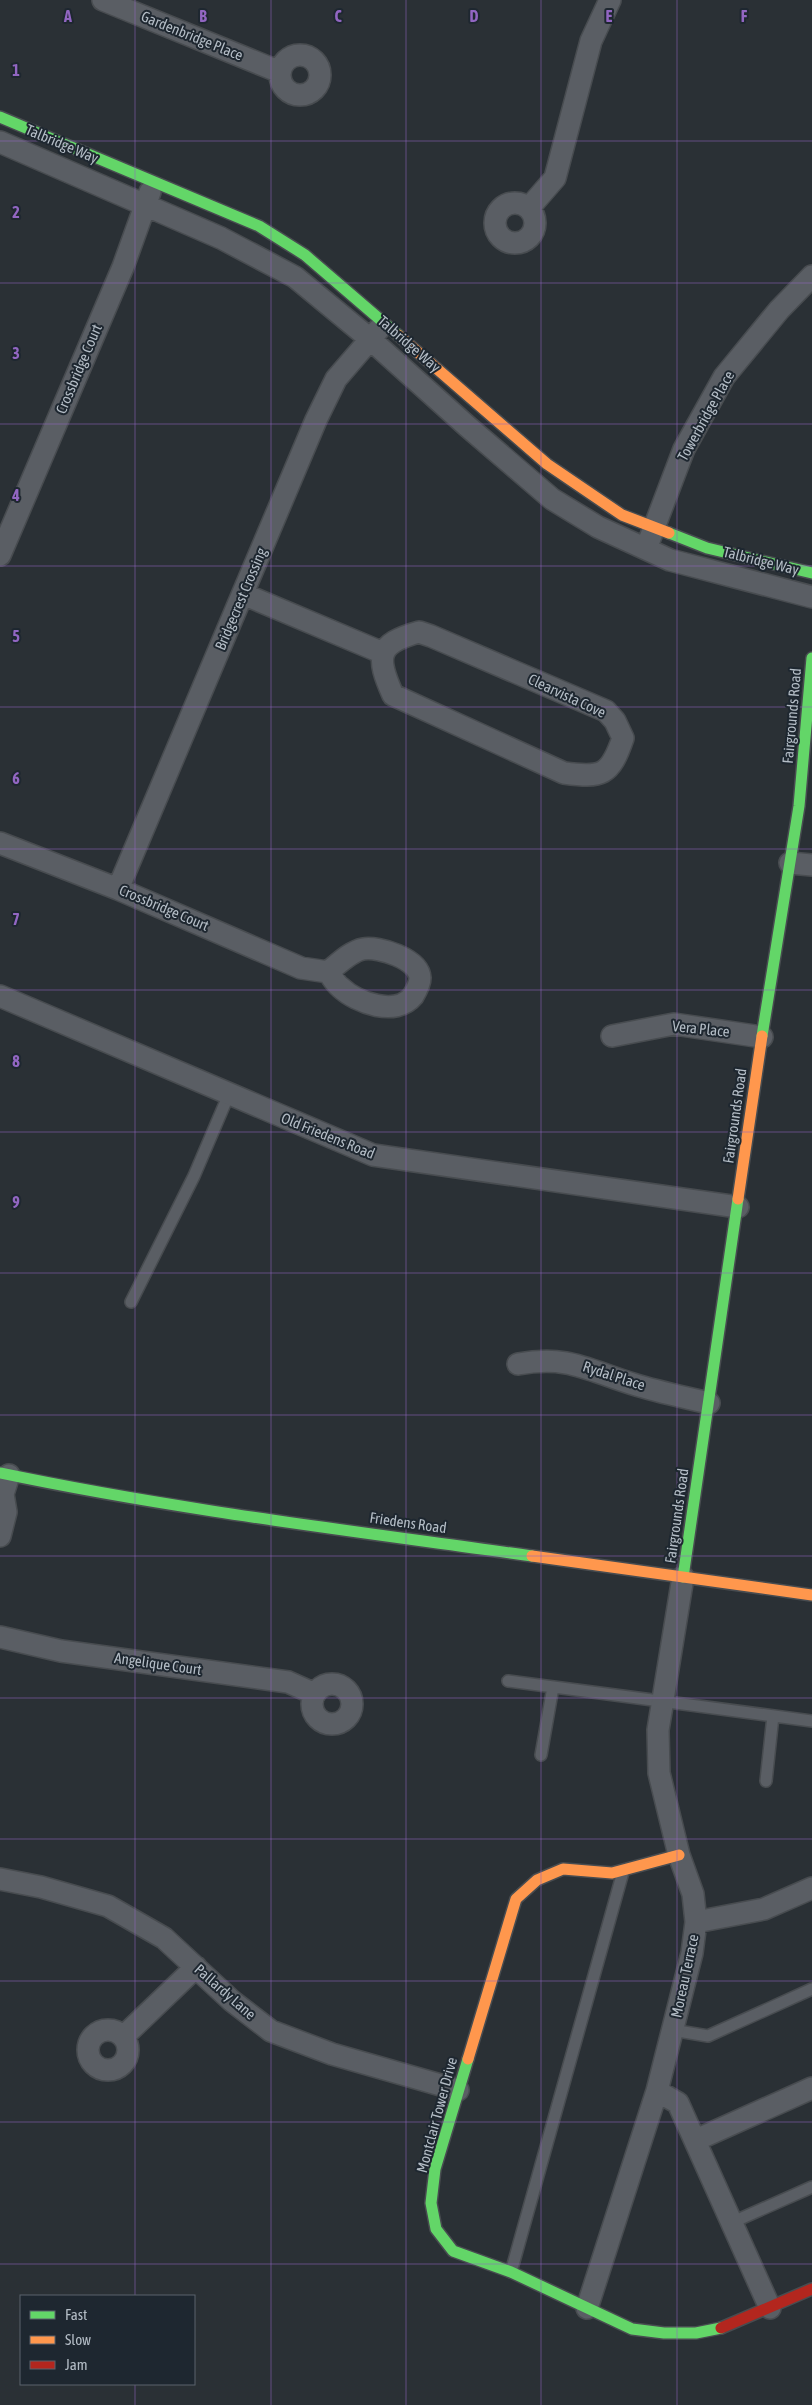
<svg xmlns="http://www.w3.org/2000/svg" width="812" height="2405" font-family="'Asap Condensed',sans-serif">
<rect width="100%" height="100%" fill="#2a3035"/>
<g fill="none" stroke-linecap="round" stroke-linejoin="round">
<g stroke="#484c50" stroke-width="14">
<path id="lane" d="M131,1302L194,1176L229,1094
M508,1681L812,1721
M541,1755L553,1687
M766,1781L773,1716
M672,2030L708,2036L812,1989
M733,2222L812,2187
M511,2272L623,1872"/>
</g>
<g stroke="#484c50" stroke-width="24">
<path id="street" d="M103,0L280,72
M280 75a20 20 0 1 1 40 0a20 20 0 1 1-40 0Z
M0,142L221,238L295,277L370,339L467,426L552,499L598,527L670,560L812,597
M495 223a20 20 0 1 1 40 0a20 20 0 1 1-40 0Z
M529,208L555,178L591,41L610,0
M649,541L684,449L724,377L779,310L812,276
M0,555L123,267L150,192
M243,594L383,653
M419,632L431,636L606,711L615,721L623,738C610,776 602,778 564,773L393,695C376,657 376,644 419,632Z
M0,843L118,889L301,968L328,972C332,977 335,983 340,987C357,1003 396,1017 413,996C416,991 420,983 420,978C419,959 379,946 363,949C351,951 337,965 328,972
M790,863L812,865
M118,889L316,420L336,379L379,329
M0,996L373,1155L738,1207
M612,1036L674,1024L762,1037
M518,1364C569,1355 587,1370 633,1384C658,1392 684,1397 709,1403
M0,1536L6,1512L3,1494L9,1475
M0,1637L61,1651L288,1682L315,1694
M312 1704a20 20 0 1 1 40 0a20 20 0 1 1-40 0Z
M0,1879L41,1887L108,1906L164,1938L232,2001L271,2031L332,2054L458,2090
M696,1922L764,1909L812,1888
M88 2050a20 20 0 1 1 40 0a20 20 0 1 1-40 0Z
M123,2037L196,1967
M657,2091L678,2103L770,2308
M696,2140L812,2088
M587,2308L657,2091L692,1953L696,1922L693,1894L679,1855L659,1773L658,1730L683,1577"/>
</g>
<g stroke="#484c50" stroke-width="14">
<path id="fast" d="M0,117L259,226L305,255L398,335
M669,533L707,548L812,573
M762,1036L799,806L812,658
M0,1473C176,1510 354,1531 532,1556
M683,1577L738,1199
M468,2059L435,2169L431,2203L436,2229L453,2251L511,2272L632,2329L664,2333H696L721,2328"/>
</g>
<g stroke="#484c50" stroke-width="14">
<path id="slow" d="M398,335L547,464L622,515L669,533
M738,1199L762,1036
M532,1556L812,1595
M468,2059L516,1899L537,1880L563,1869L612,1873L679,1855"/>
</g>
<g stroke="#484c50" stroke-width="14">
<path id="jam" d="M721,2328L812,2289"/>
</g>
<use href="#lane" stroke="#5a5e64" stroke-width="11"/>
<use href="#street" stroke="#5a5e64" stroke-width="21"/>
<use href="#fast" stroke="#63d668" stroke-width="11"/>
<use href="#slow" stroke="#ff974d" stroke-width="11"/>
<use href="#jam" stroke="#b3261e" stroke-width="11"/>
</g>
<path fill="none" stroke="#9266c2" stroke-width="1" stroke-opacity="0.55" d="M135,0V2296M271,0V2405M406,0V2405M541,0V2405M677,0V2405M0,141H812M0,283H812M0,424H812M0,566H812M0,707H812M0,849H812M0,990H812M0,1132H812M0,1273H812M0,1415H812M0,1556H812M0,1698H812M0,1839H812M0,1981H812M0,2122H812M0,2264H812M135,2384V2405"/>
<g text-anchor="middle" stroke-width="4" stroke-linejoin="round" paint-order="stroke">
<g font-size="15" fill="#b4bdc6" stroke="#1e2730">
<text transform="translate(192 36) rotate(22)" y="5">Gardenbridge Place</text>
<text transform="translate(62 144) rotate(23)" y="5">Talbridge Way</text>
<text transform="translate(409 344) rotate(41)" y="5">Talbridge Way</text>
<text transform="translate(79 369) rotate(-67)" y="5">Crossbridge Court</text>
<text transform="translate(706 416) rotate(-61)" y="5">Towerbridge Place</text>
<text transform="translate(761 561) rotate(14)" y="5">Talbridge Way</text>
<text transform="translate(241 599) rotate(-67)" y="5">Bridgecrest Crossing</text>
<text transform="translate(567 696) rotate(25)" y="5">Clearvista Cove</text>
<text transform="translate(792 716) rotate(-85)" y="5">Fairgrounds Road</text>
<text transform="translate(164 908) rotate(23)" y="5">Crossbridge Court</text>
<text transform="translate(701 1029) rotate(6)" y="5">Vera Place</text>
<text transform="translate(735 1116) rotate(-82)" y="5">Fairgrounds Road</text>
<text transform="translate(328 1136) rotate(22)" y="5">Old Friedens Road</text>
<text transform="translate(614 1376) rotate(18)" y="5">Rydal Place</text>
<text transform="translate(677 1516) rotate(-82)" y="5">Fairgrounds Road</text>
<text transform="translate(408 1523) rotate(8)" y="5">Friedens Road</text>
<text transform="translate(158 1664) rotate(8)" y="5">Angelique Court</text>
<text transform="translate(685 1976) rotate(-78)" y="5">Moreau Terrace</text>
<text transform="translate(225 1992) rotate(41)" y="5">Pallardy Lane</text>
<text transform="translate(437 2115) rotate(-75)" y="5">Montclair Tower Drive</text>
</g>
</g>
<g font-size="16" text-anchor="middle" font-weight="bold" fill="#9266c2" stroke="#1e2730" stroke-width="4" stroke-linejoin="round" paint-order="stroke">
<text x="68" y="22">A</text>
<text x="203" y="22">B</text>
<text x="338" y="22">C</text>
<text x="474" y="22">D</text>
<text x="609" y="22">E</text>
<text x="744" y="22">F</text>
<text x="16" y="76">1</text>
<text x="16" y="218">2</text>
<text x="16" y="359">3</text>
<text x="16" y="501">4</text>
<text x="16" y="642">5</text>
<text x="16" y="784">6</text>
<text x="16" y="925">7</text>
<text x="16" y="1067">8</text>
<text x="16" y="1208">9</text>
</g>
<rect x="20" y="2295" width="175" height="90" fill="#1e2730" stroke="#5a636c"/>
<rect x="30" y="2311" width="25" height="8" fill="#63d668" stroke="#5a636c"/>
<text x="65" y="2320" font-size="15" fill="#b4bdc6">Fast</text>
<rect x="30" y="2336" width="25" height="8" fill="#ff974d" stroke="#5a636c"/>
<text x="65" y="2345" font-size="15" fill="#b4bdc6">Slow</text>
<rect x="30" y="2361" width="25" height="8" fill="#b3261e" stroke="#5a636c"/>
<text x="65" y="2370" font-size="15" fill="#b4bdc6">Jam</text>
</svg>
